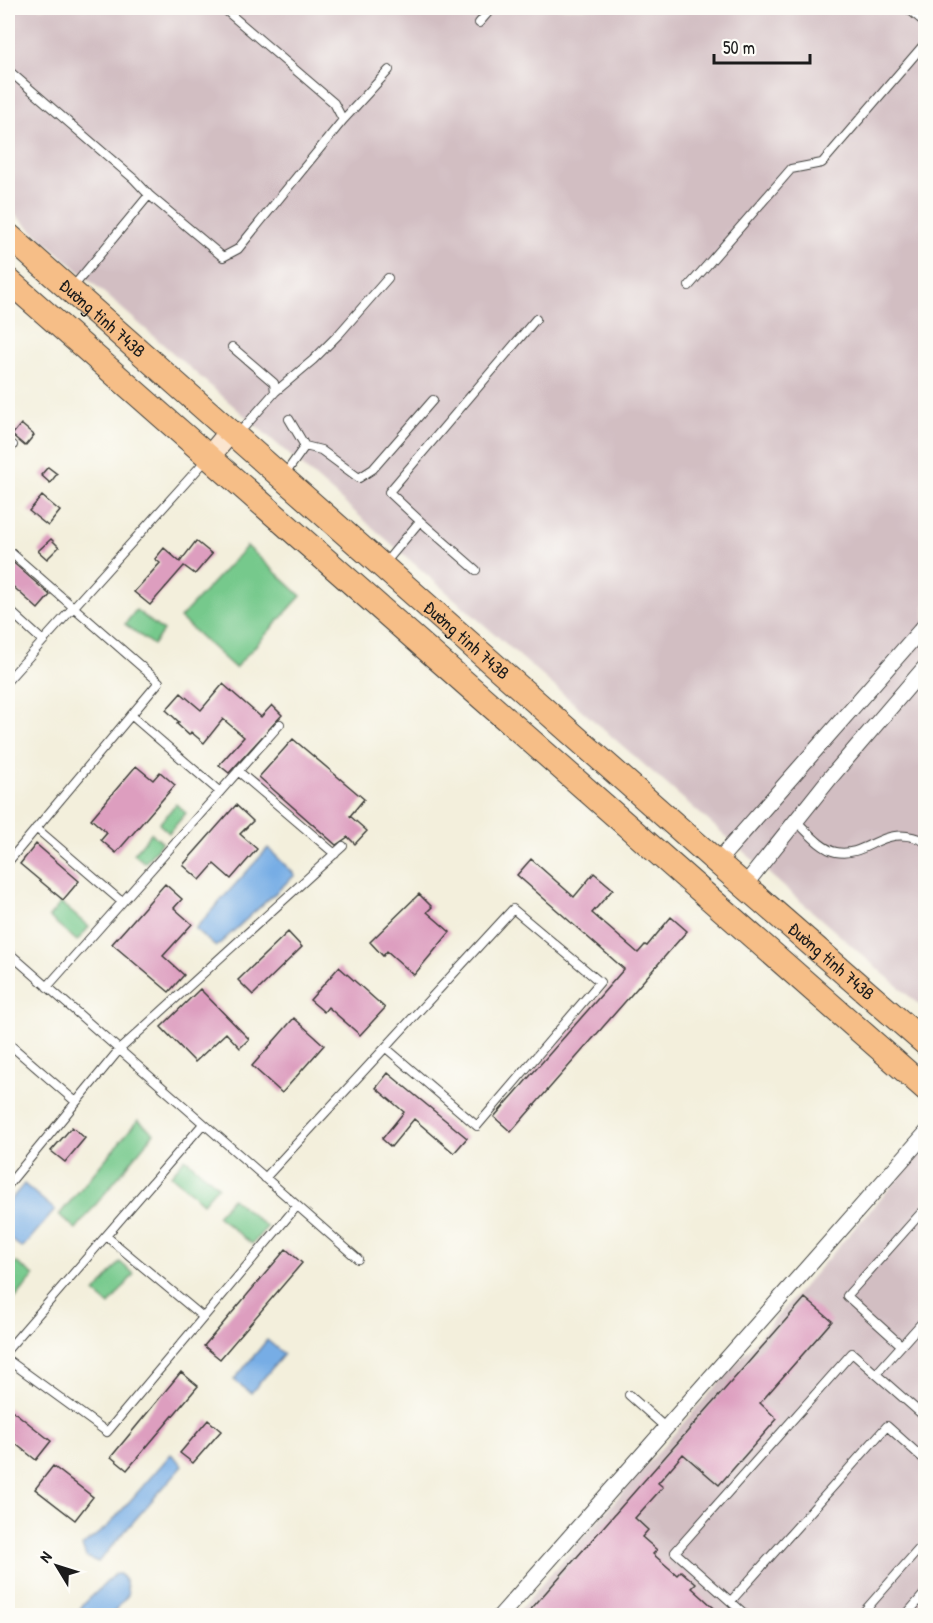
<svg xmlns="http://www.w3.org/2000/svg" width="933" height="1623" font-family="'Patrick Hand',sans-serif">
<rect width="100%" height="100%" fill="#fdfcf7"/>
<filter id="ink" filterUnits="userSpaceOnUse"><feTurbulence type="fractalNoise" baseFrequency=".0167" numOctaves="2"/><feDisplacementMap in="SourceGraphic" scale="12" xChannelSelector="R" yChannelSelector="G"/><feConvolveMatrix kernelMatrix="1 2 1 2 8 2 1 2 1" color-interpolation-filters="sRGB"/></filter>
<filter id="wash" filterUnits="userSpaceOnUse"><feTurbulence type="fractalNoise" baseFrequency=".008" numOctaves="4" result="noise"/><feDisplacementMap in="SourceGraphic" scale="24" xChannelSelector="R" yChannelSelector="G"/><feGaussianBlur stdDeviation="1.35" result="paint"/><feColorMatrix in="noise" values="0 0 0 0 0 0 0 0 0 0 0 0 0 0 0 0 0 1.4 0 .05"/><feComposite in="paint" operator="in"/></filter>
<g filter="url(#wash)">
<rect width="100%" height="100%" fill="#f3efdc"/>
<path fill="#d2bec2" d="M8,8H925V1010L8,209Z
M925,1148V1615H515Z"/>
<path fill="#76c98c" stroke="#497254" stroke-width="1.5" d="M247,546L301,596L235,668L180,618Z
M136,610L163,631L153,645L125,624Z
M176,804L186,813L169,833L159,824Z
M151,833L162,842L145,863L134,854Z
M61,903L89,927L77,941L49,917Z
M138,1120L154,1133L76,1229L59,1215Z
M185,1158L218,1186L203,1203L171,1175Z
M232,1198L267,1227L252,1244L217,1216Z
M16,1262L34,1276L8,1307V1270L9,1271Z
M120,1262L134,1274L109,1305L95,1293Z"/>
<path fill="#77ade5" stroke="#4a6480" stroke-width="1.5" d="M268,848L295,875L216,947L195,929Z
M24,1184L55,1210L22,1248L8,1237V1203Z
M267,1340L284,1354L251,1393L234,1380Z
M171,1454L183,1465L98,1562L86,1557L82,1546L108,1526Z
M115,1574H120L126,1582L128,1595L112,1615H76L82,1606Z"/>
<g id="blocks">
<path fill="#dd9ebf" d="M21,424L34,435L25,446L12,435Z
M48,467L57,474L50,483L41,475Z
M42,496L60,511L48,526L29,511Z
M51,539L59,547L47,559L38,551Z
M196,541L212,554L195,574L184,566L150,605L134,592L160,563L155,559L164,548L180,562Z
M8,558L50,595L38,609L8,582Z
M223,684L261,717L272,705L282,715L229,773L219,765L244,737L223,719L204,743L191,732L189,735L177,724L179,722L166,710L181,693L201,710Z
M293,739L364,799L350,816L367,831L355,844L348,837L336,845L259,777Z
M136,766L153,780L160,772L175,785L116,853L101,840L107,833L91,819Z
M236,805L253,821L240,834L257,849L231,879L214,864L200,880L183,865Z
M36,844L79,881L63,900L20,864Z
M531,859L574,897L594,873L613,889L592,913L638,953L645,945L647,946L671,917L687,931L511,1132L494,1117L624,969L517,875Z
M165,884L182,899L174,908L192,924L163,956L184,975L169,992L112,944Z
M419,894L432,907L427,912L450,932L414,975L387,951L383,956L370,942Z
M288,932L302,947L253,995L238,980Z
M339,967L385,1008L360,1035L328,1007L324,1012L310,1000Z
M200,989L249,1039L240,1048L226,1033L195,1062L161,1027Z
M294,1018L324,1045L282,1093L252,1066Z
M388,1073L467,1138L454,1153L414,1119L391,1147L382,1139L404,1112L376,1088Z
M72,1127L85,1138L65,1162L51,1151Z
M286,1249L302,1263L220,1359L204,1346Z
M805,1298L832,1321L760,1403L777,1419L719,1485L683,1454L658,1483L663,1487L635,1518L648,1530L642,1537L657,1550L653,1554L677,1575L681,1571L696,1584L692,1588L723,1616H525Z
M181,1372L198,1386L127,1470L111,1457Z
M8,1407L51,1441L36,1460L8,1438Z
M208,1420L221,1431L193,1463L180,1453Z
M53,1466L93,1497L75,1520L35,1489Z"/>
</g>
</g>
<g filter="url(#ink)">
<use href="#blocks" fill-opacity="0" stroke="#3c3c39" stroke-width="1.5"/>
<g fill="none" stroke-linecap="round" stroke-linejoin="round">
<g stroke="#3c3c39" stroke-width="10">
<path id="service" d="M479,23L492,8
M8,70L134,179L149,195L73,287
M343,120L389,70
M149,195L223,257L238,249L343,120L334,103L223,8
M689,286L791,169L822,163L926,42
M232,347L274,383L275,392L239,433
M275,392L313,360L339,334L388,278
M289,419L305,446
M8,452L13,445
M285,474L305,446L321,450L359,478L373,469L433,400
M420,521L476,570
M8,550L159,682L8,862
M385,563L420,521L389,492L536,319
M8,609L43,641
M8,680L206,460
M131,715L220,792
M238,771L335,854
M796,821C807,831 821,849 836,852C869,858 883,821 926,842
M36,828L122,902
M8,952L358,1259
M47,987L280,724
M8,1043L76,1102
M265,1178L513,909L600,982L477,1126L386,1048
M8,1185L119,1050L343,846
M106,1236L203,1317
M901,1345L847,1296L921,1213L926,1217
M8,1349L203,1124
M8,1360L107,1432L297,1206
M876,1374L926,1318
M629,1395L666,1428
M731,1601L887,1426L926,1461
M747,1616L675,1552L852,1353L926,1418
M860,1616L926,1541
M905,1616L926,1592"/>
</g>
<g stroke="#3c3c39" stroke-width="17">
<path id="minor" d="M913,8L926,19
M717,862L926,624
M744,886L830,778L926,666
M500,1616L926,1133"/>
</g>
<g stroke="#3c3c39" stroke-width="23">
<path id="secondary" d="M209,457L230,432"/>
</g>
<g stroke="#3c3c39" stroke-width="26">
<g id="primary">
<path id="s1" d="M8,235L717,862L926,1044"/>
<path d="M8,280L926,1089"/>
</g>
</g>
<use href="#service" stroke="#fff" stroke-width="8"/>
<use href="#minor" stroke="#fff" stroke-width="15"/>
<use href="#secondary" stroke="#fbe5cf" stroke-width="21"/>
<use href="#primary" stroke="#f6be87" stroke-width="24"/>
</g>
</g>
<g text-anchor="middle" stroke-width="5" stroke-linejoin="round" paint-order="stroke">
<g font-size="18" fill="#1c1c1c" stroke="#fdfcf7">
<text dy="6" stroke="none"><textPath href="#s1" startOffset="126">Đường tỉnh 743B</textPath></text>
<text dy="6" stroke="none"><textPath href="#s1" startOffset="612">Đường tỉnh 743B</textPath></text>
<text dy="6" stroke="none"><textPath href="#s1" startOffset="1098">Đường tỉnh 743B</textPath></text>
</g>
</g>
<rect width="933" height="1623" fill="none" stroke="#fdfcf7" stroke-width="30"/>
<g transform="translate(57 1566) rotate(308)" stroke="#fdfcf7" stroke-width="4.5" paint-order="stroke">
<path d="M0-4.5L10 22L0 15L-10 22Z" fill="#1c1c1c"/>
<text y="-9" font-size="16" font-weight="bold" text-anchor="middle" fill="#1c1c1c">N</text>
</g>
<path d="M714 54v9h96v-9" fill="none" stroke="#1c1c1c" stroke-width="3"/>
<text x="723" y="54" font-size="18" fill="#1c1c1c" stroke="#fdfcf7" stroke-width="4.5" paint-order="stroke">50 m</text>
</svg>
